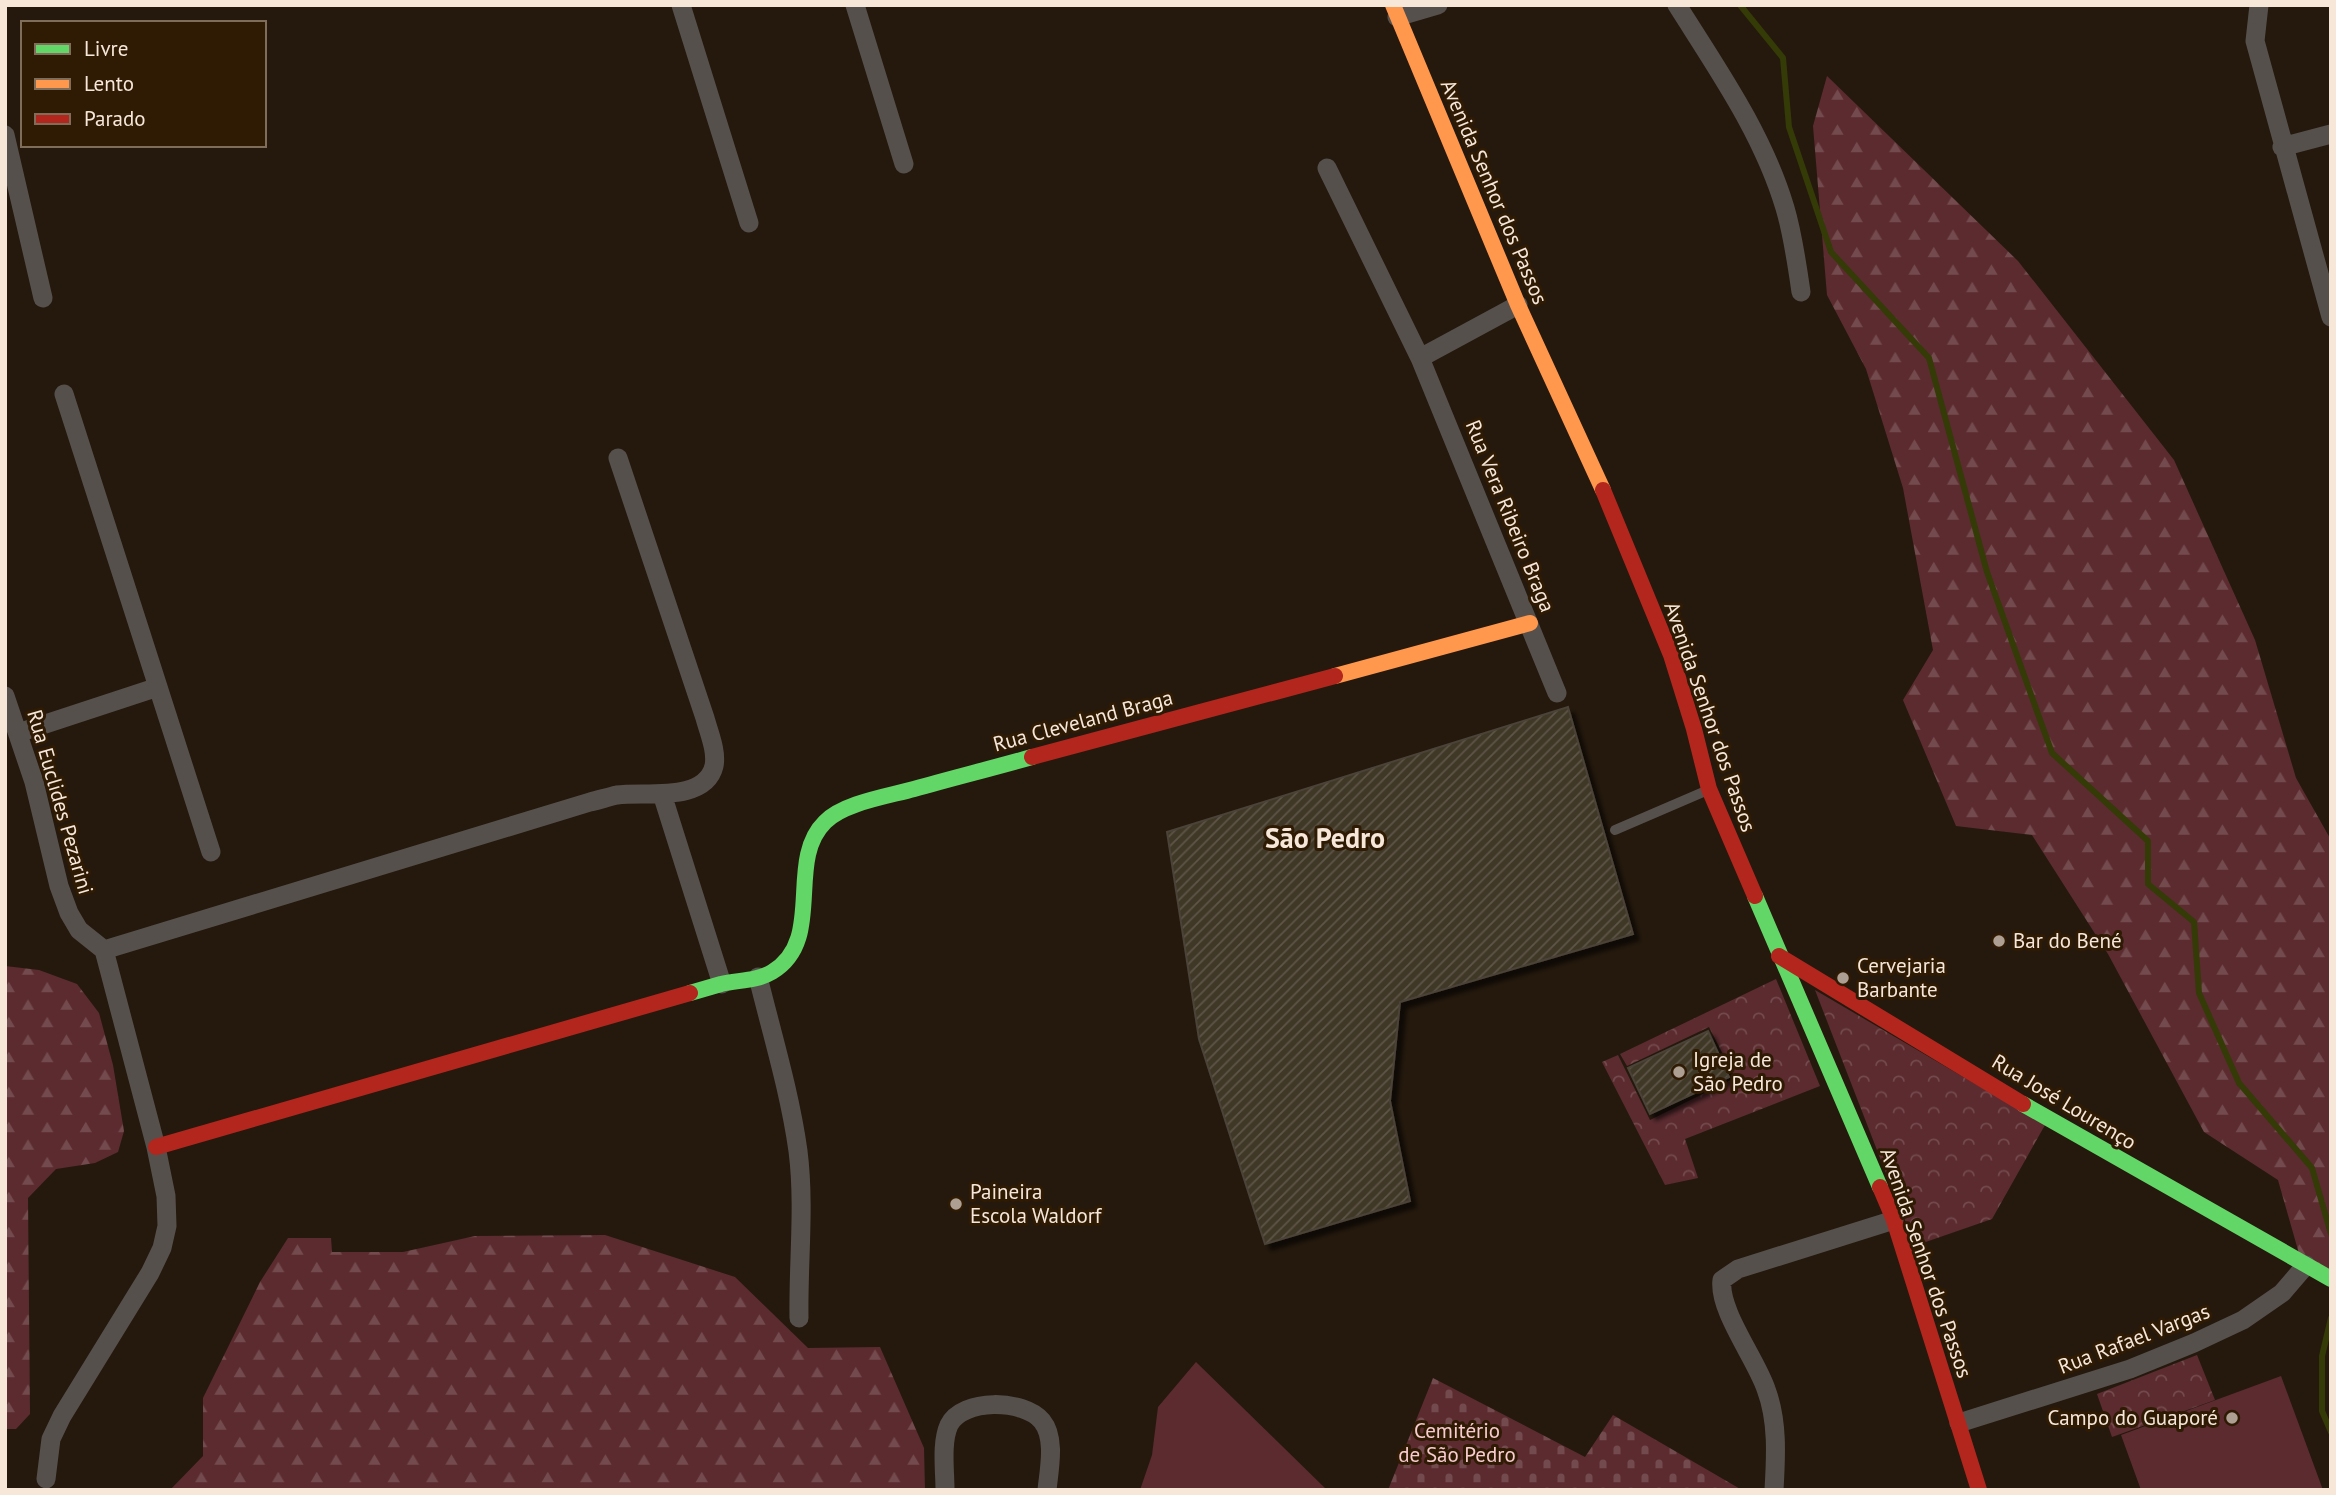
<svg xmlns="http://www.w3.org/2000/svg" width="2336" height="1495" font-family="'PT Sans',sans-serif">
<defs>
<pattern id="forest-firs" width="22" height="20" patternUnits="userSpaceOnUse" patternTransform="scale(1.75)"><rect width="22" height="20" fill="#5b2b30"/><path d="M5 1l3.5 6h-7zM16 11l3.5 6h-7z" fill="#734a4d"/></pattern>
<pattern id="cemetery-stones" width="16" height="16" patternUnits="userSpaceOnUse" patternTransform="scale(1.75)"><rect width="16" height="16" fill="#5b2b30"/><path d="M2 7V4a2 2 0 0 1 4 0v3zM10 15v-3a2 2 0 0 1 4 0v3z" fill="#734a4d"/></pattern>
<pattern id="park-crowns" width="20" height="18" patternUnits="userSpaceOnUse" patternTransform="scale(1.75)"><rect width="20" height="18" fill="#5b2b30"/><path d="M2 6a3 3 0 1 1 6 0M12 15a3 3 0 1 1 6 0" fill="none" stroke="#734a4d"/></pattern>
<pattern id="building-hatch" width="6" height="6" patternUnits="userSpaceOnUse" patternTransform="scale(1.75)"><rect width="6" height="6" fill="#413828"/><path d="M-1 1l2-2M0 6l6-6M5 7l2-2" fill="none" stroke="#5d5547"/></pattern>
<filter id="shadow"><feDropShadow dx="6" dy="6" stdDeviation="2" flood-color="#0009"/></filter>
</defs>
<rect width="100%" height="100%" fill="#25190d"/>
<path fill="#5b2b30" d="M1196,1362L1327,1490H1140L1152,1455L1158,1407Z
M2281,1376L2323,1490H2141L2121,1435Z"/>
<path fill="url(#forest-firs)" d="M1827,76L2018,261L2174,460L2255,640L2296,778L2331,840V1270L2300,1257L2278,1180L2204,1132L2108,954L2032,835L1956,826L1903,700L1933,650L1903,488L1866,369L1827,295L1813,126Z
M5,966L39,970L77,984L99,1013L113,1065L124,1131L118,1152L95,1163L56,1169L28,1198L30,1414L16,1429H5Z
M605,1235L735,1277L808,1348L880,1347L924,1448L925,1490H170L203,1456V1398L260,1282L288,1238H331L332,1252H403L475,1236Z"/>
<path fill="url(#cemetery-stones)" d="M1433,1378L1585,1457L1613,1415L1742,1490H1388Z"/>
<path fill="url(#park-crowns)" d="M1776,979L1820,1086L1685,1139L1698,1178L1665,1185L1602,1062L1618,1055L1650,1120L1735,1078L1709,1027L1627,1066L1620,1054Z
M1815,990L2045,1125L1992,1219L1917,1245L1901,1212Z
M2197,1355L2215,1400L2112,1437L2097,1394Z"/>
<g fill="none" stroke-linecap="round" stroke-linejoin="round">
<path stroke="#343b07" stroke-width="6" d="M1740,5L1783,58L1789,127L1831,252L1929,358L1987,572L2052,753L2148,841V884L2194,922L2199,993L2239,1083L2312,1168L2331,1234
M2331,1318L2322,1356V1411L2331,1432"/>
</g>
<path fill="url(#building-hatch)" stroke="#4b4338" stroke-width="2" filter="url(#shadow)" d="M1568,707L1633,934L1400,1002L1390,1101L1410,1201L1265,1244L1199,1039L1167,832Z
M1708,1031L1729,1077L1650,1114L1628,1068Z"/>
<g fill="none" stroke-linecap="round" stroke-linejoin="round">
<path stroke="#56504d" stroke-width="10" d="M1615,830L1708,790"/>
<path stroke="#56504d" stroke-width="19" d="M681,5L749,223
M855,5L904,164
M1677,5C1718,70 1763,134 1785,208C1793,235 1797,264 1801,292
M2259,5L2255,41L2331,317
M1397,17L1438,5
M5,135L43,298
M2282,147L2331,134
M1327,168L1420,358L1557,693
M1420,358L1518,305
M64,394L211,852
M5,696L34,782L59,886L69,913L79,930L104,950
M18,733L158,687
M662,794L722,984
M104,950L590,802C599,800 608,797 617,795C644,791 705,803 714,766C717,751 709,733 705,718L618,458
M758,977C772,1034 790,1093 798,1151C805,1206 798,1263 799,1318
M1959,1423L2130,1369L2194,1343L2243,1320L2282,1293L2306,1265
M46,1479L51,1439L62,1416L150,1273L162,1248L167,1226L166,1196L156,1147L104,950
M945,1490C945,1470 941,1443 949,1425C962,1398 1024,1399 1042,1421C1056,1438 1049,1470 1047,1490
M1774,1490C1776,1456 1778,1421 1766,1389C1756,1359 1718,1310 1722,1280L1738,1269L1894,1220"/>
<path stroke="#63d668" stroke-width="16" d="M1755,896L1880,1187
M690,993C700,990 711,987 721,984C738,980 757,981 772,972C826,940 785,861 825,822C843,803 889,796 914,789C953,778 993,768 1032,757
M2023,1104L2331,1279"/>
<path stroke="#ff974d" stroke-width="16" d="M1393,5L1518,305L1603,490
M1335,676L1530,623"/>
<path stroke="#b3261e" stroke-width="16" d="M1603,490L1671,655L1694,729L1709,789L1755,896
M1032,757L1335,676
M1779,956L2023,1104
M156,1147L690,993
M1880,1187L1894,1220L1979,1490"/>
</g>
<g fill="#ad9f92" stroke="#2f1a03" stroke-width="2.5">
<circle cx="1999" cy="941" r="7"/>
<circle cx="1843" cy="978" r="7"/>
<circle cx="1679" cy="1072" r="7"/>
<circle cx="956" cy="1204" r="7"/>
<circle cx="2232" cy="1418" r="7"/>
</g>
<g text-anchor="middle" stroke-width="6" stroke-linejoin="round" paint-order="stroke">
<g font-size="21" fill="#f6e7d9" stroke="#2f1a03">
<text transform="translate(1494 192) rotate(67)" y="7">Avenida Senhor dos Passos</text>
<text transform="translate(1510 516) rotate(68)" y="7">Rua Vera Ribeiro Braga</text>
<text transform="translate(1710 717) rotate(71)" y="7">Avenida Senhor dos Passos</text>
<text transform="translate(1083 721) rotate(-15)" y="7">Rua Cleveland Braga</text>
<text transform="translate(60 802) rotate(74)" y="7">Rua Euclides Pezarini</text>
<text transform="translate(2064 1102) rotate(31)" y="7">Rua José Lourenço</text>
<text transform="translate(1926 1263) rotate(71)" y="7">Avenida Senhor dos Passos</text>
<text transform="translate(2134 1339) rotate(-21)" y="7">Rua Rafael Vargas</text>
</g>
<g font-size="21" fill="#f6e7d9" stroke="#2f1a03" text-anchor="start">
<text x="2013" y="948">Bar do Bené</text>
<text x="1857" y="973">Cervejaria<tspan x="1857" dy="24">Barbante</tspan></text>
<text x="1693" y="1067">Igreja de<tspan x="1693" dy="24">São Pedro</tspan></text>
<text x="970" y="1199">Paineira<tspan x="970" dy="24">Escola Waldorf</tspan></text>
<text x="2218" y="1425" text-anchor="end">Campo do Guaporé</text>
</g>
<g font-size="21" fill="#f8cccf" stroke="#2f1a03">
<text x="1457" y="1438">Cemitério<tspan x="1457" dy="24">de São Pedro</tspan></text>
</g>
<g font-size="28" font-weight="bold" fill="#f6e7d9" stroke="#2f1a03">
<text x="1325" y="848">São Pedro</text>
</g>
</g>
<rect width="2336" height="1495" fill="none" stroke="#f6e7d9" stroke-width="14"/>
<rect x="21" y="21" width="245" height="126" fill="#2f1a03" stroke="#7f6c59" stroke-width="2"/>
<rect x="35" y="44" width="35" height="10" fill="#63d668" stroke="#7f6c59" stroke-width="2"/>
<text x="84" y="56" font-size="21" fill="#f6e7d9">Livre</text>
<rect x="35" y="79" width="35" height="10" fill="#ff974d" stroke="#7f6c59" stroke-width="2"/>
<text x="84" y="91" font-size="21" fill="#f6e7d9">Lento</text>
<rect x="35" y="114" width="35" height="10" fill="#b3261e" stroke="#7f6c59" stroke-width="2"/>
<text x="84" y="126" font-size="21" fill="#f6e7d9">Parado</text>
</svg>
